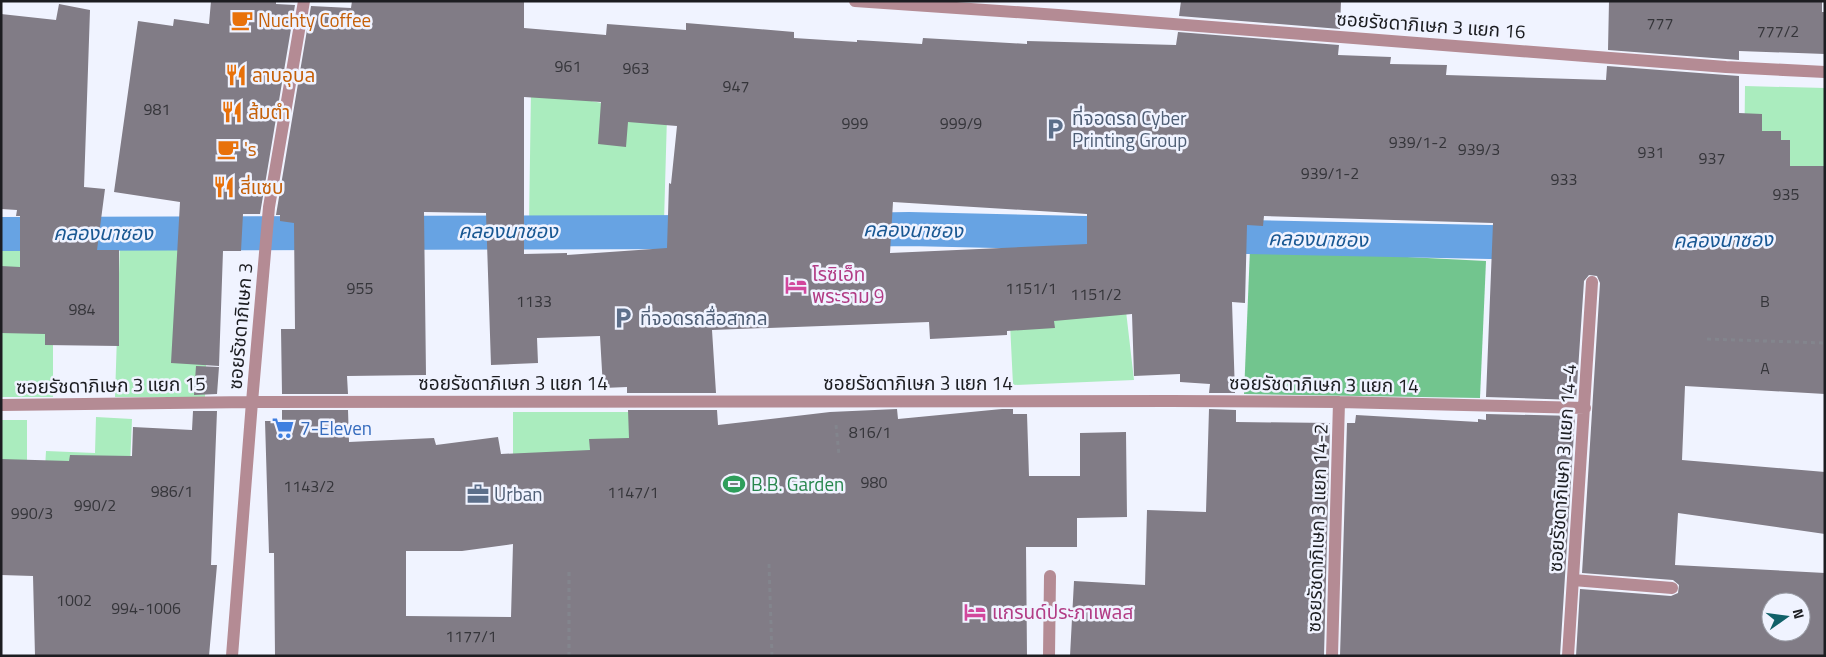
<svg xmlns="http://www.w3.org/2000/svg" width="1826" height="657" font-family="'Titillium Web','Noto Sans Thai',sans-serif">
<rect width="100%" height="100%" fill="#f0f3ff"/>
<path fill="#aaecbe" d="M1745,86L1825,88V175L1744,174Z
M531,89L667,116L664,222L529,225Z
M120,243L210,247L205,397H115Z
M1,244H53V397H1Z
M1126,311L1134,380L1013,385L1010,323Z
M513,412H629V481H513Z
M96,417L132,419L129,490L44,486L46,451L95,453Z
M1,420H27V558H1Z"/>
<path fill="#72c58e" d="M1250,249L1486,261L1480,398L1244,394Z"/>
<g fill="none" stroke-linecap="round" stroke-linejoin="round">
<path stroke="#67a3e3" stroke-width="34" d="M845,230L909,229L1132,234
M1,234L712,232
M1200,236L1537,243"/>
</g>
<path fill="#817c86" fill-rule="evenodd" d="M211,1H276V4L295,5L260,214H243L241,251H223L219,366L171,363L180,202L114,192L138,21L173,26L174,19L209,24Z
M352,1H524V28L606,35L607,24L686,30V23L794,32V38L857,42V40L922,44L923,38L1027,44V41L1176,45L1178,32L1339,45L1338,55L1391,57L1390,64L1447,65L1446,75L1606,80L1607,66L1739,76V113L1762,114V131H1781V140H1790V166H1825V394L1685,386L1682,460L1825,472V534L1678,513L1675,565L1825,573V656H1576L1580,589L1671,596L1678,593L1679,585L1673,580L1582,573L1600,283L1597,276L1589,275L1584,281L1576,400L1486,397L1493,223L1264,216L1263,226L1247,225L1245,303L1232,302L1235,393H1209L1210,384L1180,382V374L1134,376L1132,314L1054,321L1055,328L1007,331V335L930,339L929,322L712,330L716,393H627V387L603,388L600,336L537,338L538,363L491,365L486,213L424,212L426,375L347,376L348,394H282L281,329H295L294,223L280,221V215H276L311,6L351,8ZM524,97L601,102L598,144L626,147L628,122L677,126L671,184L669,183L667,248L567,255V253L524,254ZM893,202L1087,214V244L890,253ZM1771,602H1801V632H1771Z
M1181,1H1341L1340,29L1179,16Z
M1609,1H1822V12H1825V54L1739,51V60L1608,50Z
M59,4L90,10L84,187L105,189L97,250H119V346L45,345V334L1,333V266L20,267V216H16L17,210L1,209V14L56,20Z
M196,366L219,367L217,394L194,395Z
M897,409L898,419L1002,409H1013V414H1027L1029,476H1080V433L1126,432L1127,517L1077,518V547H1026L1027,656H275L274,553H269L265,421H282V410H348L349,442L434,438L436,445L498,437L501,454L590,450L589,439L629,438L628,410H717L718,425L830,412ZM513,544L511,617L406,616V551H462Z
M1209,409L1236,410V422L1330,423L1324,656H1070L1074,581L1145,585L1147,510L1206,512Z
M193,411H217L211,565H217L209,656H35L33,576L1,575V459L69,461L70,455L132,456L133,427L192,430Z
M1486,414L1575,416L1560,656H1340L1347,423H1355L1356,415L1478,422V419L1486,420Z"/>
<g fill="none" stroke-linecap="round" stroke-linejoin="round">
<path stroke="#83858d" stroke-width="3" stroke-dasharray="4 4" stroke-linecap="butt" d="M1707,339L1825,343
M836,425L839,455
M769,564L772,656
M569,656V569"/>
<path stroke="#b48b94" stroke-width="12" d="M855,1L1058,15L1726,67L1825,72
M1,405L252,402L1171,401L1339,402L1585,408
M1573,580L1672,588
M232,656L252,402L269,207L304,1
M1049,656L1050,576
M1332,656L1339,402
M1568,656L1592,282"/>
</g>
<defs>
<g id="cafe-bare" transform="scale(1.725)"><path d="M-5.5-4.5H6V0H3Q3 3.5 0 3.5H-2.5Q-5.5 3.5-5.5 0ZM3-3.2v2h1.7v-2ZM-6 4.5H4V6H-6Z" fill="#e8710a" stroke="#f0f3ff" stroke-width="2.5" paint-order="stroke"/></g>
<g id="restaurant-bare" transform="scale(1.725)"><path d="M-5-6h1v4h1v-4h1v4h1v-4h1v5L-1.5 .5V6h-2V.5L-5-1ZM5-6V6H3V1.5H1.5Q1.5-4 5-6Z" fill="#e8710a" stroke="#f0f3ff" stroke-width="2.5" paint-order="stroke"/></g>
<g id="parking-bare" transform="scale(1.725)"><path d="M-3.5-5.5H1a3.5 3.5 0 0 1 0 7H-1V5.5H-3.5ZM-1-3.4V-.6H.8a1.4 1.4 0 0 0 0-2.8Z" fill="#5c6f8a" stroke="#f0f3ff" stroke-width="2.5" paint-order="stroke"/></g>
<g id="hotel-bare" transform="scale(1.725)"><path d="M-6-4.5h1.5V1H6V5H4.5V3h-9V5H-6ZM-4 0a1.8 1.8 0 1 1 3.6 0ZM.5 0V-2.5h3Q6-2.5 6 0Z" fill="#d1479c" stroke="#f0f3ff" stroke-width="2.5" paint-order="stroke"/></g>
<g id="supermarket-bare" transform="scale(1.725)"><path d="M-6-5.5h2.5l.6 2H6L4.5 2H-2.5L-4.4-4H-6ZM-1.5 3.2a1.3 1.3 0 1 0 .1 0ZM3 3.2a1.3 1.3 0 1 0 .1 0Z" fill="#3f7fe0" stroke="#f0f3ff" stroke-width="2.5" paint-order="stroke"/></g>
<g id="stadium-bare" transform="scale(1.725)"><path d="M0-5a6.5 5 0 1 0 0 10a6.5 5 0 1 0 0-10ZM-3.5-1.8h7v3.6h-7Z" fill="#2e9e5b" stroke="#f0f3ff" stroke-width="2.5" paint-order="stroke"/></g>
<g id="office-bare" transform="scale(1.725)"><path d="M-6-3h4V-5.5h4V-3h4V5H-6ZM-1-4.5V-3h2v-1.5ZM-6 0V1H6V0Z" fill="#5c6f8a" stroke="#f0f3ff" stroke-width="2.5" paint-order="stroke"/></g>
</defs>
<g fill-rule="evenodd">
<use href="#cafe-bare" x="242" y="20"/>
<use href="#restaurant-bare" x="236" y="75"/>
<use href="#restaurant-bare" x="232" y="112"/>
<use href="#parking-bare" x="1055" y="129"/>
<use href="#cafe-bare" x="228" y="149"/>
<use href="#restaurant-bare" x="224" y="187"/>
<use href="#hotel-bare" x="796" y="285"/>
<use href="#parking-bare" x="623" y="318"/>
<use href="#supermarket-bare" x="283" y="428"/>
<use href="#stadium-bare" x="734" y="484"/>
<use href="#office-bare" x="478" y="494"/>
<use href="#hotel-bare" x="975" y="612"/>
</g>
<g text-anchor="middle" stroke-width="5" stroke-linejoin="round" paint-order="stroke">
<g font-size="16" fill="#35353a">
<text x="1660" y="29">777</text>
<text x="1778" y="37">777/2</text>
<text x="568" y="72">961</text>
<text x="636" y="74">963</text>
<text x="736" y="92">947</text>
<text x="157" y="115">981</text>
<text x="855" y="129">999</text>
<text x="961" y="129">999/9</text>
<text x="1418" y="148">939/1-2</text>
<text x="1479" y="155">939/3</text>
<text x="1651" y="158">931</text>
<text x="1712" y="164">937</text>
<text x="1330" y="179">939/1-2</text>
<text x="1564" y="185">933</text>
<text x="1786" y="200">935</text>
<text x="360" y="294">955</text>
<text x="1031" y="294">1151/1</text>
<text x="1096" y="300">1151/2</text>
<text x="534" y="307">1133</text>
<text x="1765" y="307">B</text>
<text x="82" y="315">984</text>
<text x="1765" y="374">A</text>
<text x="870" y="438">816/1</text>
<text x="874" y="488">980</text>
<text x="309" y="492">1143/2</text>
<text x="172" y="497">986/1</text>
<text x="633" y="498">1147/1</text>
<text x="95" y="511">990/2</text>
<text x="32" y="519">990/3</text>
<text x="74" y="606">1002</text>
<text x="146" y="614">994-1006</text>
<text x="471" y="642">1177/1</text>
</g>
<g font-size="19" fill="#c56008" stroke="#f0f3ff" text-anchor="start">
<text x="258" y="27">Nuchty Coffee</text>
<text x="252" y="82">ลาบอุบล</text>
<text x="248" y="119">ส้มตำ</text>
<text x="244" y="156">'s</text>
<text x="240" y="194">สี่แซบ</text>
</g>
<g font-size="19" fill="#1c1d21" stroke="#f0f3ff">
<text transform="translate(1431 25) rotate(4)" y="7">ซอยรัชดาภิเษก 3 แยก 16</text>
<text transform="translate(240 326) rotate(-85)" y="7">ซอยรัชดาภิเษก 3</text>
<text x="513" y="390">ซอยรัชดาภิเษก 3 แยก 14</text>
<text x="918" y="390">ซอยรัชดาภิเษก 3 แยก 14</text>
<text transform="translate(1324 384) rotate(1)" y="7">ซอยรัชดาภิเษก 3 แยก 14</text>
<text transform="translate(111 385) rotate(-1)" y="7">ซอยรัชดาภิเษก 3 แยก 15</text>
<text transform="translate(1562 468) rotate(-86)" y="7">ซอยรัชดาภิเษก 3 แยก 14-4</text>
<text transform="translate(1317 528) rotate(-88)" y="7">ซอยรัชดาภิเษก 3 แยก 14-2</text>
</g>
<g font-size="19" fill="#4e5e75" stroke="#f0f3ff" text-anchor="start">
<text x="1072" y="125">ที่จอดรถ Cyber<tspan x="1072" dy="22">Printing Group</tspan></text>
<text x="640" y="325">ที่จอดรถสื่อสากล</text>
<text x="494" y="501">Urban</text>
</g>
<g font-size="19" fill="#b23c85" stroke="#f0f3ff" text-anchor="start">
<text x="812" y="281">โรซิเอ็ท<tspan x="812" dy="22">พระราม 9</tspan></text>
<text x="992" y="619">แกรนด์ประภาเพลส</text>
</g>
<g font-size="19" fill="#366cbe" stroke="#f0f3ff" text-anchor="start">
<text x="300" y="435">7-Eleven</text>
</g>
<g font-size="19" fill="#27864d" stroke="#f0f3ff" text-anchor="start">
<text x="751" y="491">B.B. Garden</text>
</g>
<g font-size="20" font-style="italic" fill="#185792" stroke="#f0f3ff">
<text transform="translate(913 230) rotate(1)" y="7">คลองนาซอง</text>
<text x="508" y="238">คลองนาซอง</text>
<text x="103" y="240">คลองนาซอง</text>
<text transform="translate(1318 239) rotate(1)" y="7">คลองนาซอง</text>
<text transform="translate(1723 240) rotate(-1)" y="7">คลองนาซอง</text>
</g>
</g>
<rect width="1826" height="657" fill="none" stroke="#1c1d21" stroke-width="5"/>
<g transform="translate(1786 617) rotate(76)"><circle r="24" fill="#f0f3ff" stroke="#9b9da6"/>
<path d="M0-4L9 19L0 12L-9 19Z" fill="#116169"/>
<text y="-8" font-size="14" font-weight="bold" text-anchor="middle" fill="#1c1d21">N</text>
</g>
</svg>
